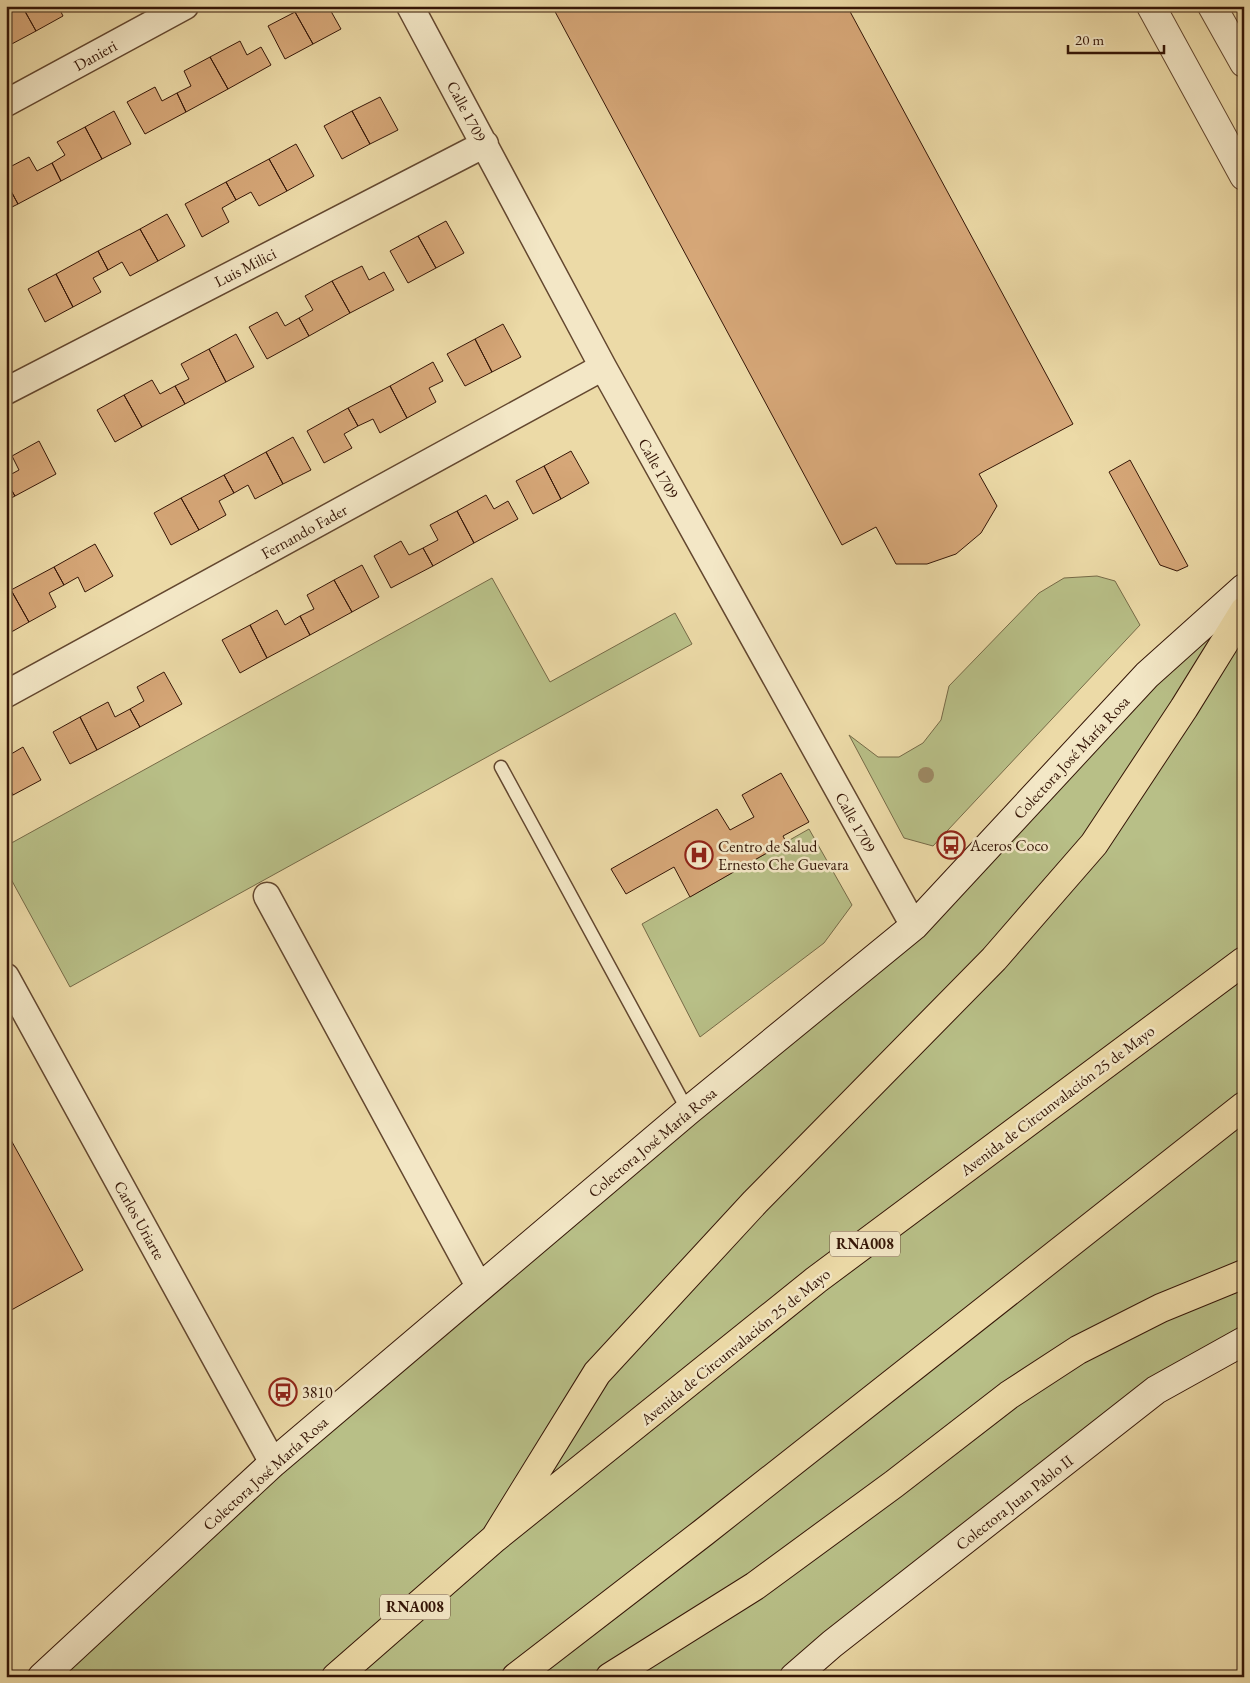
<svg xmlns="http://www.w3.org/2000/svg" width="1250" height="1683" font-family="'EB Garamond',serif">
<rect width="100%" height="100%" fill="#ecdaa7"/>
<filter id="stains"><feTurbulence type="fractalNoise" baseFrequency=".004" numOctaves="4"/><feColorMatrix values="0 0 0 0 .2 0 0 0 0 .09 0 0 0 0 .02 0 0 0 .5 -.17"/></filter>
<radialGradient id="worn" r=".72"><stop offset=".6" stop-color="#630" stop-opacity="0"/><stop offset="1" stop-color="#630" stop-opacity=".3"/></radialGradient>
<path fill="#b8bf87" stroke="#766a47" d="M1097,576L1115,581L1140,625L933,846L904,838L849,735L878,757H899L923,743L941,720L949,686L1039,593L1064,578Z
M492,578L550,682L675,613L692,644L70,987L6,870V846Z
M1244,588V1341L794,1677H42L914,926Z
M809,829L852,905L824,943L700,1037L642,924Z"/>
<path fill="#d6a778" stroke="#351607" d="M6,6H22L36,31L8,46L6,43Z
M22,6H58L63,16L36,31Z
M305,6H328L341,29L313,44L295,12Z
M552,6H847L1073,424L979,474L997,506L981,533L956,554L927,564H896L876,527L842,545Z
M295,12L313,44L285,59L268,26Z
M240,41L247,55L261,47L271,65L228,89L210,57Z
M210,57L228,89L186,112L177,93L191,86L184,71Z
M155,87L162,101L177,93L186,112L145,134L127,102Z
M380,97L398,130L370,144L352,111Z
M114,111L131,144L102,159L85,127Z
M352,111L370,144L342,159L324,126Z
M85,127L102,159L61,181L52,163L65,155L57,142Z
M296,144L314,176L287,191L269,159Z
M29,157L37,171L52,163L61,181L18,204L6,182V169Z
M269,159L287,191L259,206L251,192L236,200L226,182Z
M6,182L18,204L6,210Z
M226,182L236,200L222,208L229,222L202,237L185,204Z
M167,214L185,246L158,261L140,229Z
M446,221L464,253L436,268L418,236Z
M140,229L158,261L130,276L122,262L108,270L98,251Z
M418,236L436,268L408,283L390,251Z
M98,251L108,270L93,278L101,292L73,307L56,274Z
M362,266L369,280L384,272L394,290L350,313L332,281Z
M56,274L73,307L45,322L28,289Z
M332,281L350,313L309,336L299,318L313,310L305,296Z
M277,312L285,326L299,318L309,336L267,359L249,327Z
M503,324L521,357L492,372L475,339Z
M236,334L254,367L226,382L209,349Z
M475,339L492,372L465,386L447,354Z
M209,349L226,382L185,404L175,386L189,379L181,364Z
M433,362L443,381L429,388L436,402L407,418L390,386Z
M152,380L160,394L175,386L185,404L142,427L124,395Z
M390,386L407,418L380,433L373,419L358,426L348,408Z
M124,395L142,427L115,442L97,410Z
M348,408L358,426L344,434L352,448L324,463L307,431Z
M293,437L311,470L283,484L266,452Z
M39,441L56,474L15,496L6,481V477L19,470L12,456Z
M571,451L589,483L561,499L544,466Z
M266,452L283,484L255,499L248,485L234,493L224,475Z
M1130,460L1188,566L1177,571L1160,565L1109,472Z
M544,466L561,499L533,514L516,481Z
M224,475L234,493L219,501L226,515L199,530L181,498Z
M6,481L15,496L6,501Z
M486,495L494,509L508,501L518,519L474,543L457,511Z
M181,498L199,530L171,545L154,513Z
M457,511L474,543L433,566L423,548L438,540L430,525Z
M401,541L409,555L423,548L433,566L391,588L374,556Z
M95,544L113,576L85,592L78,577L64,585L54,567Z
M362,565L379,597L352,612L334,580Z
M54,567L64,585L49,593L56,607L29,622L11,590Z
M334,580L352,612L310,635L300,616L314,609L307,595Z
M11,590L29,622L6,635V593Z
M277,610L285,625L300,616L310,635L267,658L250,625Z
M250,625L267,658L240,673L222,640Z
M164,672L182,704L140,727L130,709L144,701L137,687Z
M108,702L115,717L130,709L140,727L97,750L80,717Z
M80,717L97,750L70,764L53,732Z
M23,747L41,780L13,795L6,782V757Z
M781,773L809,822L783,836L786,842L690,897L674,867L626,894L611,869L717,809L730,830L754,817L742,795Z
M6,782L13,795L6,799Z
M6,1131L83,1270L6,1313Z"/>
<g fill="none" stroke-linecap="round" stroke-linejoin="round">
<g stroke="#63472f" stroke-width="15">
<path id="service" d="M501,767L688,1111"/>
</g>
<g stroke="#63472f" stroke-width="29">
<path id="minor" d="M410,6L603,367L914,926
M6,103L185,6
M6,391L485,144
M6,694L603,367
M267,896L480,1288
M6,977L273,1463"/>
</g>
<g stroke="#63472f" stroke-width="30">
<path id="tertiary" d="M1151,6L1244,176
M1212,6L1244,63"/>
</g>
<g stroke="#351607" stroke-width="30">
<path id="secondary" d="M42,1677L273,1463L688,1111L914,926L1147,675L1244,588
M794,1677L832,1644L1156,1390L1244,1341"/>
</g>
<g stroke="#351607" stroke-width="30">
<path id="motorway" d="M495,1538L597,1373L755,1202L994,959L1094,844L1184,708L1244,611
M336,1677L495,1538L816,1280L1244,961
M516,1677L704,1532L1244,1106
M610,1677L755,1586L894,1484L1009,1395L1078,1350L1161,1308L1244,1274"/>
</g>
<use href="#service" stroke="#f3e7c6" stroke-width="12"/>
<use href="#minor" stroke="#f3e7c6" stroke-width="26"/>
<use href="#tertiary" stroke="#f3e7c6" stroke-width="28"/>
<use href="#secondary" stroke="#f3e7c6" stroke-width="28"/>
<use href="#motorway" stroke="#ecdaa7" stroke-width="28"/>
</g>
<circle fill="#9d8a64" cx="926" cy="775" r="8"/>
<defs>
<g id="bus-ring" transform="scale(1.4375)"><circle r="9.5" fill="#f3e7c6" stroke="#8f2418" stroke-width="1.5"/><path d="M-5-6H5V4H4V6H2V4H-2V6H-4V4H-5ZM-3.5-4V0h7V-4ZM-3.5 1.2v1.5H-2V1.2ZM2 1.2v1.5H3.5V1.2Z" fill="#8f2418"/></g>
<g id="hospital-ring" transform="scale(1.4375)"><circle r="9.5" fill="#f3e7c6" stroke="#8f2418" stroke-width="1.5"/><path d="M-5-5h3v3.5h4V-5h3V5h-3V1.5h-4V5h-3Z" fill="#8f2418"/></g>
</defs>
<g fill-rule="evenodd">
<use href="#bus-ring" x="951" y="845"/>
<use href="#hospital-ring" x="699" y="855"/>
<use href="#bus-ring" x="283" y="1392"/>
</g>
<g text-anchor="middle" stroke-width="5" stroke-linejoin="round" paint-order="stroke">
<g fill="#f3e7c6" stroke="#6e5540" stroke-width="1">
<rect x="830" y="1231.5" width="70" height="25" rx="4"/>
<rect x="380" y="1594.5" width="70" height="25" rx="4"/>
</g>
<g font-size="15" font-weight="bold" fill="#351607">
<text x="865" y="1249">RNA008</text>
<text x="415" y="1612">RNA008</text>
</g>
<g font-size="16" fill="#351607" stroke="#f3e7c6">
<text transform="translate(95 55) rotate(-29)" y="6">Danieri</text>
<text transform="translate(467 111) rotate(62)" y="6">Calle 1709</text>
<text transform="translate(245 267) rotate(-27)" y="6">Luis Milici</text>
<text transform="translate(659 468) rotate(61)" y="6">Calle 1709</text>
<text transform="translate(304 531) rotate(-29)" y="6">Fernando Fader</text>
<text transform="translate(1071 757) rotate(-47)" y="6">Colectora José María Rosa</text>
<text transform="translate(856 822) rotate(61)" y="6">Calle 1709</text>
<text transform="translate(1057 1100) rotate(-37)" y="6">Avenida de Circunvalación 25 de Mayo</text>
<text transform="translate(652 1142) rotate(-40)" y="6">Colectora José María Rosa</text>
<text transform="translate(140 1220) rotate(61)" y="6">Carlos Uriarte</text>
<text transform="translate(735 1346) rotate(-39)" y="6">Avenida de Circunvalación 25 de Mayo</text>
<text transform="translate(265 1473) rotate(-42)" y="6">Colectora José María Rosa</text>
<text transform="translate(1014 1502) rotate(-38)" y="6">Colectora Juan Pablo II</text>
</g>
<g font-size="16" fill="#351607" stroke="#f3e7c6" text-anchor="start">
<text x="970" y="851">Aceros Coco</text>
<text x="718" y="852">Centro de Salud<tspan x="718" dy="18">Ernesto Che Guevara</tspan></text>
<text x="302" y="1398">3810</text>
</g>
</g>
<rect width="1250" height="1683" fill="none" stroke="#ecdaa7" stroke-width="25"/>
<rect x="8" y="8" width="1235" height="1668" fill="none" stroke="#351607" stroke-width="2.5"/>
<rect x="12" y="12" width="1225" height="1658" fill="none" stroke="#351607"/>
<path d="M1068 45v8h96v-8" fill="none" stroke="#351607" stroke-width="2.5"/>
<text x="1075" y="45" font-size="15" fill="#351607" stroke="#f3e7c6" stroke-width="4" paint-order="stroke">20 m</text>
<rect width="100%" height="100%" filter="url(#stains)"/>
<rect width="100%" height="100%" fill="url(#worn)"/>
</svg>
